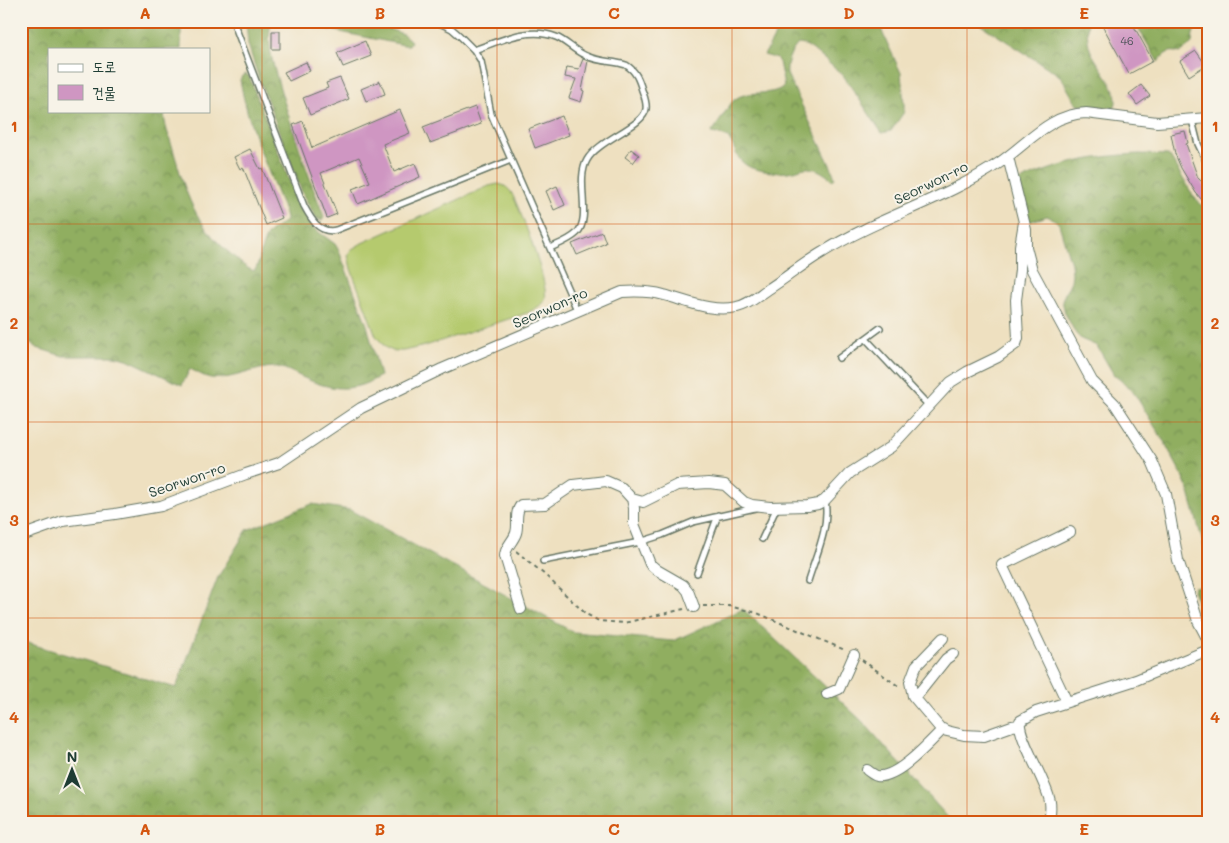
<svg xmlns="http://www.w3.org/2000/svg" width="1229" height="843" font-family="Mali,'Poor Story',sans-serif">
<defs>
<pattern id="forest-crowns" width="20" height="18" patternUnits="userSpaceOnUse" patternTransform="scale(1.25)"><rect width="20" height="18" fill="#90ae61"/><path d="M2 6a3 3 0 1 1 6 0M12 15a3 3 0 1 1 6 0" fill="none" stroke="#758f51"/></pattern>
</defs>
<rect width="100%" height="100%" fill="#f7f3e8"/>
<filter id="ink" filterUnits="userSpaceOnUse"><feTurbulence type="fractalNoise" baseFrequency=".02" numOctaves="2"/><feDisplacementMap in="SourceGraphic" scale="10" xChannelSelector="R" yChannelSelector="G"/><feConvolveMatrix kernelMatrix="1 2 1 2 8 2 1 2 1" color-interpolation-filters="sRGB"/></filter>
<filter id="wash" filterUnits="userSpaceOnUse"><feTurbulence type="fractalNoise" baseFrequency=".0096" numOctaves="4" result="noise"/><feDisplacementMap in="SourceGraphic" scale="20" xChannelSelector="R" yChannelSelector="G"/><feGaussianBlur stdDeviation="1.12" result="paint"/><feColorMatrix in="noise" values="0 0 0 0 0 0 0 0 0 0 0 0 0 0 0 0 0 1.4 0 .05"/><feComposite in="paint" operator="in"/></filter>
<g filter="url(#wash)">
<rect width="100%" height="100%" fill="#eee0c0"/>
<path fill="url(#forest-crowns)" stroke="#58764a" d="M21,21H181V49H49V111H164C164,125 169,136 173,149C186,194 194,224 232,255C239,261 245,268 254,271C261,264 260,243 269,233C274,228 281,225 286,221V217C270,172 248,128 240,80L242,76L245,74L249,76L299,206L313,228L335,244L339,251L367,325L380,376C352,394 329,390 300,376C293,373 284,367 275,367C255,367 231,381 211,378C204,377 197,372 190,369L182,385L127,359L114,356H63L37,348L21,338Z
M246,21H366L403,34L411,41L409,45H404L286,21H276L270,27C267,51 276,73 282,95C295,137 309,177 324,217L322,221L316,218L303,195L257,73L248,44Z
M774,21H884L881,28L883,34L901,73L904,104V112L891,131L882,133L843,75L812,49L805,45L798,44C790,52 786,63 787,74L831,167L835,178L833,180C826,175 818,168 809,168C804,167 799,170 794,171C781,174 765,172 752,168C732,160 737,143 726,137C722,134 716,134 711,133C718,125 728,106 734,100C748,88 772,98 784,86L779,62L775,58L764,55L775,36Z
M975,21H1088C1087,30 1087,40 1090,49C1095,64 1124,92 1114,108L1077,105L1061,77L1056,73Z
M1134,21H1199L1193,34L1192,43L1180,53C1169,49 1164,54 1158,62Z
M1139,154L1167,155L1170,157L1194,197L1208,212V561L1188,489L1182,475L1166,445L1136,396L1130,388L1114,375L1097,346L1081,339L1076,334L1065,313L1062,300L1071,281L1072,274L1071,264L1059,224L1055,220L1047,216L1029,222L1018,182C1058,163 1095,156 1139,154Z
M312,504L350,510L573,632L673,641L743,609L864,723L952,822H21V641L176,688L218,577L247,530Z
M1208,585V628L1193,590L1194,587Z"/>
<path fill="#b5ca6e" stroke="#6a8451" d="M498,184C504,185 507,187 511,192C519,206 550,286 545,299C541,307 534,309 527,313L425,346L403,351H393L386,348L376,336L351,269L348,255L352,249L362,243L489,186Z"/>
<g id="blocks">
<path fill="#cf96c2" d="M1100,21H1131L1153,61L1129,74Z
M272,31H280V49H272Z
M365,41L371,56L343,67L337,53Z
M1196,51L1206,65L1189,76L1180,61Z
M583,59L588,61L582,90L584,91L581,102L569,98L576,79L565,77L567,67L579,69Z
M306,62L310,71L289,81L284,72Z
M340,78L349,99L310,115L303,98L328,88L326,83Z
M380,81L385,94L366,101L361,89Z
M1141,85L1150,96L1137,105L1129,94Z
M475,107L481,124L430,143L423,127Z
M400,110L410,133L383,144L394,172L415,163L420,177L358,204L352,189L370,182L359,157L321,173L337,214L327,218L293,125L303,121L312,148Z
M562,116L569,135L535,148L528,129Z
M1185,131L1188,143L1186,144L1198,178L1208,188V207L1196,193L1181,168L1175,154L1171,134Z
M250,149L260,169L262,168L282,218L266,225L243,167L240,169L234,157Z
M631,149L639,155L633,163L625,157Z
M557,186L565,205L554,210L546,191Z
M602,232L606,243L577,255L572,244Z"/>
</g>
</g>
<g filter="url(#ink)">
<use href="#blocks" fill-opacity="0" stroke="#677665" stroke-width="1"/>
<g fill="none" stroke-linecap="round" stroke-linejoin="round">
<g stroke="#677665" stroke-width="8">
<path id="lane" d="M233,21L304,206C311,219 319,234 336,230L511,160
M435,21L452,29L460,36L474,50L481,61L491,114L577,310
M474,50C500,41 529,26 556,37C568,42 576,53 589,57C601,62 614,61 626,65C636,71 639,80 642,90C644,96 647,102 646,109C644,126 598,140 587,160C575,181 592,217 577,233C570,240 559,244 550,248
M1192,120L1198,144L1208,165
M866,339L929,406
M839,358L880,328
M762,539L777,507
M543,561L640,542L662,535L693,522L755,508
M697,573L718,515
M808,581C816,555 830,527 825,500"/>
</g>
<g stroke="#677665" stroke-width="12">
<path id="street" d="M1008,157L1026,230V247L1032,270L1092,381L1115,404L1152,461L1166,494L1178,560L1198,621L1208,640
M632,499L634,508V524L650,564L657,570L683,585L688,591L694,607
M21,536L63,521L115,514L161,506L246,474L279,463L361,408L442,369L622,292C637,291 650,291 664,295C687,301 713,313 737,307C748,305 758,296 767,290C786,278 804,263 823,252C879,217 944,200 999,163C1027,144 1050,114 1086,113L1157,122L1208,118
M521,609L505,556C505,547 513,542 516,533C519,524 514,513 521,505L545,504L573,485L606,481L622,488L632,499L643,502L677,485L709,483L725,485L744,502L752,505L770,507L807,506L818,504L825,500L850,473L891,447L951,382L967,372L998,357L1016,344L1018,338L1016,300L1020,270V246L1024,222
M943,638L916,666L910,682L913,696L940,728L947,731L964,735L984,736L1012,726L1019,725
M827,694L839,689L854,655
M915,698L946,659L953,654
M1067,702L1002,565L1070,532
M867,770C870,772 873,775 877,776C897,779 930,742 943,729
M1049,822C1050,816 1051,808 1050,802C1047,782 1017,737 1020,721L1036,712L1136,680L1208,650"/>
</g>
<path stroke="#677665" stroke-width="2" stroke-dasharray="4 4" stroke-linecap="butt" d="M516,551L545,575L586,614L599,621L624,623L684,609
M703,606H729L757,613L845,650
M862,660L901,688"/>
<use href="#lane" stroke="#fff" stroke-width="5"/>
<use href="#street" stroke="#fff" stroke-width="10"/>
</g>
</g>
<path fill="none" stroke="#d45610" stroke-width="1" stroke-opacity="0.55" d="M262,21V822M497,21V822M732,21V822M967,21V822M21,224H1208M21,422H1208M21,618H1208"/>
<g text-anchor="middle" stroke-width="4" stroke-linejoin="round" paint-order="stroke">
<g font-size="11" fill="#4b5358">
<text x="1127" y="45">46</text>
</g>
<g font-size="14" fill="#1f3d34" stroke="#f7f3e8">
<text transform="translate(931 183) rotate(-26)" y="5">Seorwon-ro</text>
<text transform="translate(550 308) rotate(-24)" y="5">Seorwon-ro</text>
<text transform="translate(187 480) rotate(-19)" y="5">Seorwon-ro</text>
</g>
</g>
<rect width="1229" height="843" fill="none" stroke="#f7f3e8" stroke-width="55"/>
<rect x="48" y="48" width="162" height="65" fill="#f7f3e8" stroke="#a1aaa0"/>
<rect x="58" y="64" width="25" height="8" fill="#ffffff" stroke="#a1aaa0"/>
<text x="92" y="72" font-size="15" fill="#1f3d34">도로</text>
<rect x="58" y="85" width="25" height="15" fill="#cf96c2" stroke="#a1aaa0"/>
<text x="92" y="98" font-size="15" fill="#1f3d34">건물</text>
<g transform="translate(72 770)" stroke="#f7f3e8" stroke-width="4" paint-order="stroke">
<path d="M0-4L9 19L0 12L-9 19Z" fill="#1f3d34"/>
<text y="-8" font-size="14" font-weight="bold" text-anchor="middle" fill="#1f3d34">N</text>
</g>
<rect x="28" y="28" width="1174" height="788" fill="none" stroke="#d45610" stroke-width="2"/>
<g font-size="16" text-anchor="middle" font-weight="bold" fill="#d45610">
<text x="145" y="19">A</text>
<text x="380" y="19">B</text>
<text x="614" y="19">C</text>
<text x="849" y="19">D</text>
<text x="1084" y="19">E</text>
<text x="14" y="132">1</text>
<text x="1215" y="132">1</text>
<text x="14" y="329">2</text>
<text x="1215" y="329">2</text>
<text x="14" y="526">3</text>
<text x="1215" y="526">3</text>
<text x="14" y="723">4</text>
<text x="1215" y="723">4</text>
<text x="145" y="835">A</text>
<text x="380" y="835">B</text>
<text x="614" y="835">C</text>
<text x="849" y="835">D</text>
<text x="1084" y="835">E</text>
</g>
</svg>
